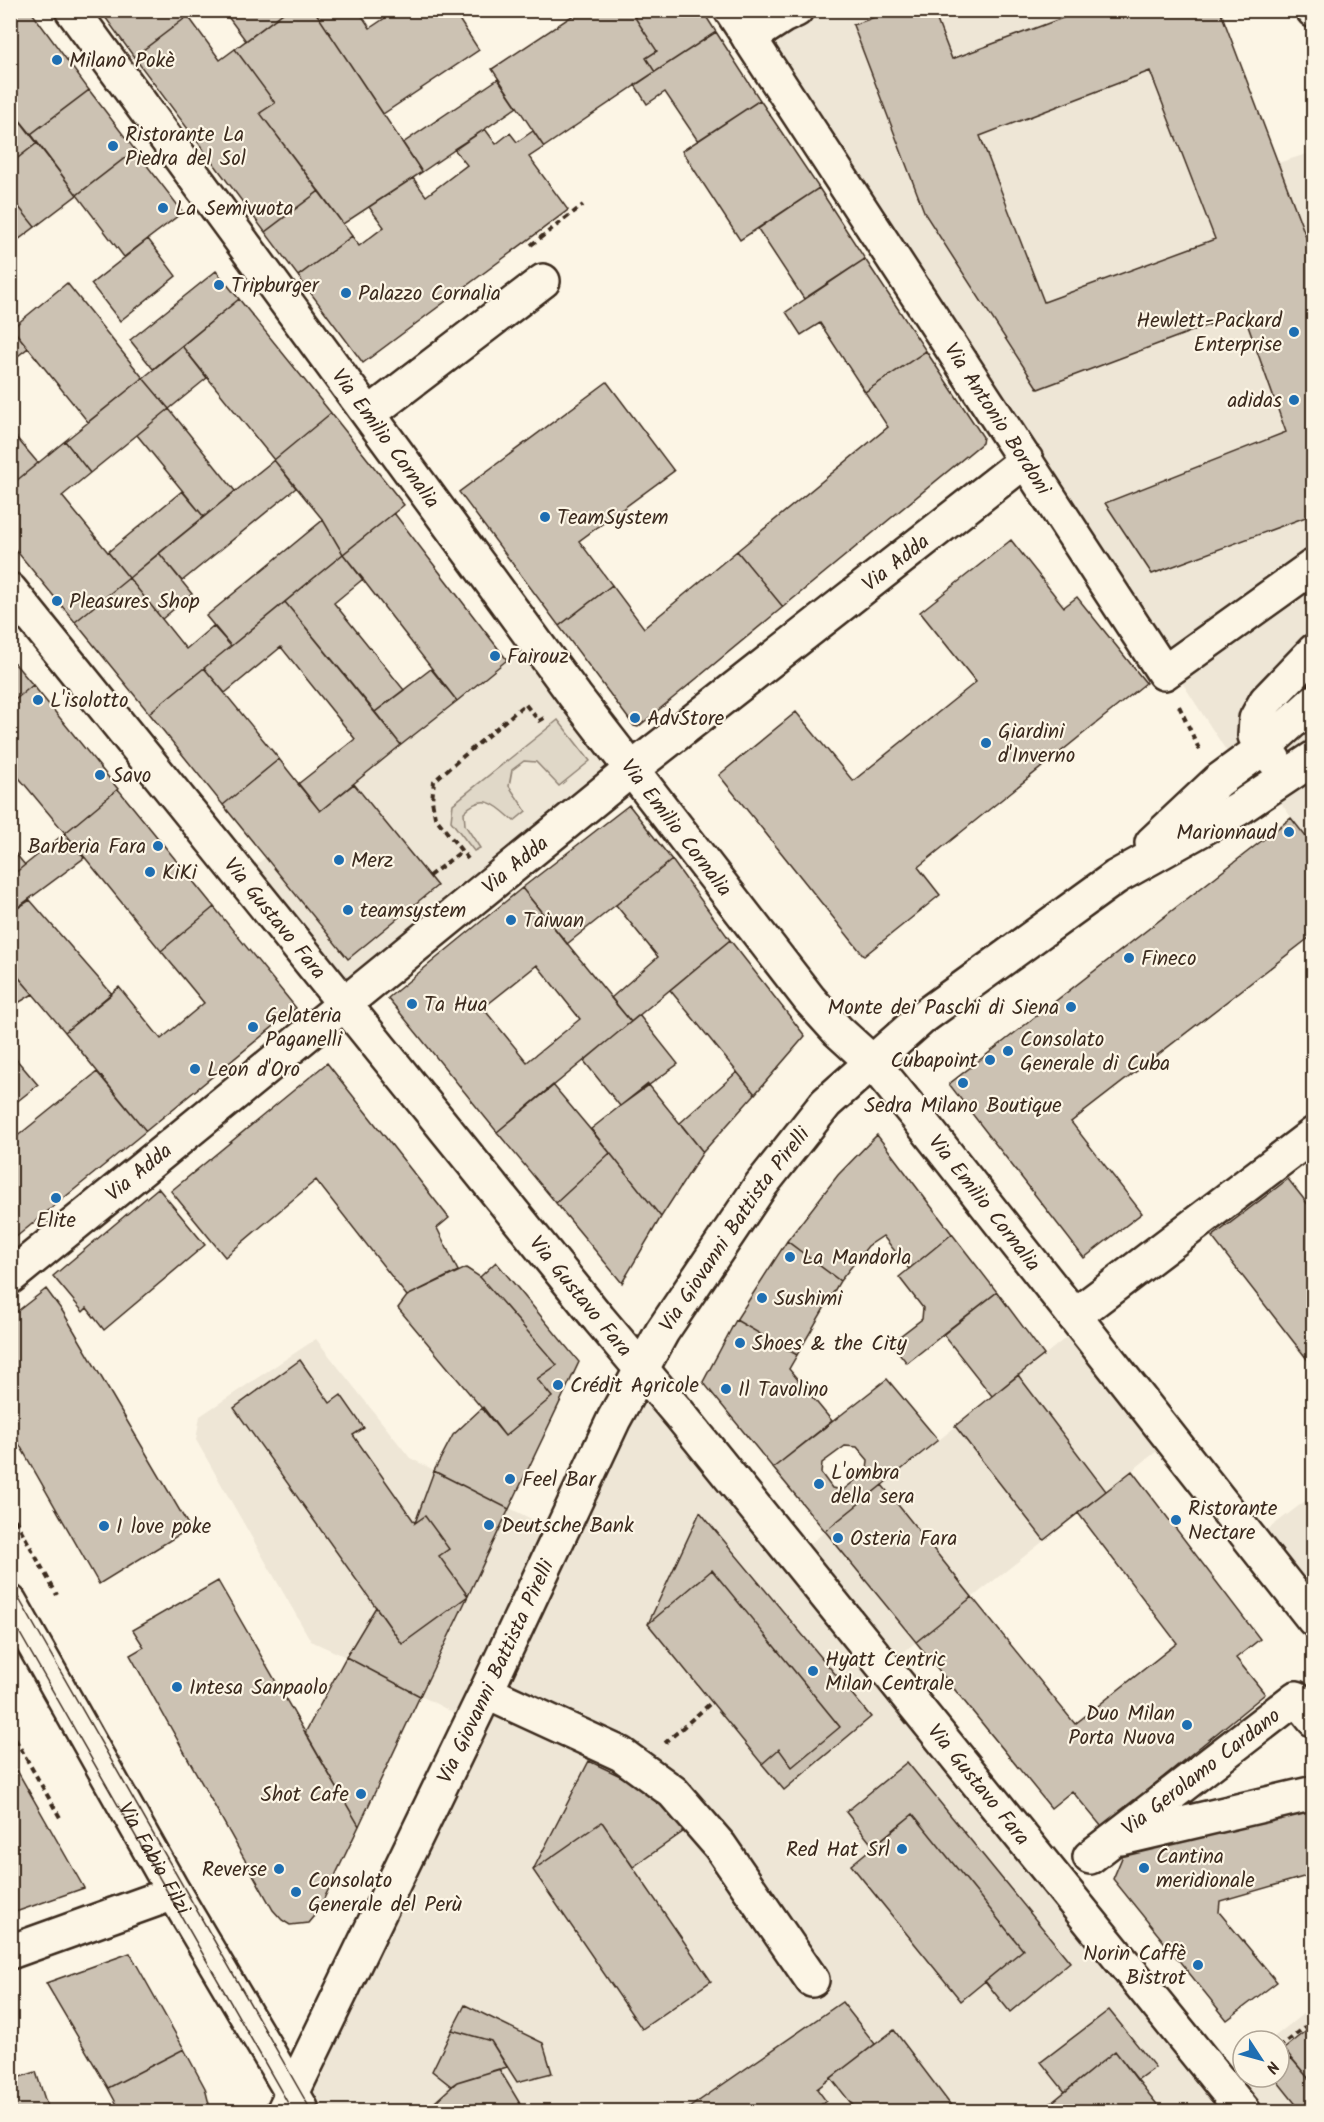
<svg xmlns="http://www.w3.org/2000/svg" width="1324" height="2122" font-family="Kalam,sans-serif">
<rect width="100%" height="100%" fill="#fcf5e5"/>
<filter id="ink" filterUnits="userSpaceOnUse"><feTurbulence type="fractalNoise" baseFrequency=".0167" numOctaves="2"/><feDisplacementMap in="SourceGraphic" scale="12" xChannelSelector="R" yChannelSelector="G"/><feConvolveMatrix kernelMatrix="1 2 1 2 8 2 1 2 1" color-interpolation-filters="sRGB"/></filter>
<g filter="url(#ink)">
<path fill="#eee6d6" d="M735,11H1220L1278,163L1313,152V847L1272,791L1229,755L1036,457Z
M529,641L626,768L344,999L244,875Z
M1078,1328L1167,1443L886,1666L796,1555Z
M316,1339L410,1458L559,1533L644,1380L1237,2111H304L475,1724L346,1657L311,1641L196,1440L200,1416Z
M1313,1495V1617L1254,1540Z
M1313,2006V2111H1249L1222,2078L1243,2062V2077H1279V2041H1269Z"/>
<path fill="#e0d8c8" stroke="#8e8173" stroke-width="1.5" d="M558,720L590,761L559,786L536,762L524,761L512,770L509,786L526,811L514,821C497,806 484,791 464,812L465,825L480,848L474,851L451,821L453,804Z"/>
<path fill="#ccc2b3" stroke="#3b2a1e" stroke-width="1.5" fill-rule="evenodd" d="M10,10H30L89,90L31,134L10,108Z
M100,10H183L188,16L134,57Z
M223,10H287L246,41Z
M287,10H314L422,172L343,224L260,113L275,103L235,49Z
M314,10H358L370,28L397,10H453L479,50L383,114Z
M581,10H630L657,51L646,58L655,72L544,147L492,69Z
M630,10H702L716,32L655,72L646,58L657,51Z
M894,10H933L952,59L1084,10H1220L1314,258V514L1152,574L1105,503L1286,432L1243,312L1038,389L925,214L853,25ZM1150,71L1215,239L1044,302L980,136Z
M188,16L220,60L235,49L275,103L260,113L319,191L265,232L134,57Z
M716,32L760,100L698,141L665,92L647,104L635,85Z
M498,79L517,107L422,172L403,143Z
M89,90L135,150L77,195L31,134Z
M760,100L819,188L740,240L682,151Z
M10,108L37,143L10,164Z
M485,129L496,144L510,133L517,142L533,131L544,147L529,157L568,210L363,363L298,276L352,236L359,246L384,227L369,207L413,178L426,196L467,165L454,149Z
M37,143L77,195L35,227L10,196V164Z
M135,150L183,212L124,257L77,195Z
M819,188L865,259L804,299L758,229Z
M319,191L352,236L298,276L265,232Z
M10,196L35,227L10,246Z
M148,239L176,276L120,321L91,284Z
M865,259L926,351L865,392L820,323L801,335L786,312Z
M216,271L239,299L153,369L130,340Z
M67,283L143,378L88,422L12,328Z
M239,299L331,413L274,460L182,346Z
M12,328L28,348L10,362V329Z
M182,346L207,378L169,409L143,378Z
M926,351L983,437L982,443L783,607L737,551L888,427L865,392Z
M143,378L169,409L90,473L65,441Z
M607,382L674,471L579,541L612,585L559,626L459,492Z
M169,409L235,491L204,517L137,435Z
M331,413L404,505L343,554L323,520L274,460Z
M10,430L38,463L10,486Z
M65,441L90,473L62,496L129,578L75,622L10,543V486Z
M274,460L296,488L182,581L159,553Z
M182,491L204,517L129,578L108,552Z
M394,513L507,660L457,701L343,554Z
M323,520L343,554L231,646L206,616Z
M1011,540L1064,607L1077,597L1146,683L918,867L940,895L864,956L719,775L796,712L853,781L976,682L920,612Z
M737,551L783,607L638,727L634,726L559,626L612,585L644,628Z
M159,553L192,594L162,619L129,578Z
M343,554L363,579L334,603L404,690L375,712L285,602Z
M129,578L186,649L213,626L231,646L149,713L75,622Z
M285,602L401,745L320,811L298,784L355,739L281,647L225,693L204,668Z
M10,658L33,685L10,704Z
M204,668L279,759L223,805L149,713Z
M431,669L457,701L401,745L375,712Z
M33,685L118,789L65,833L10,767V704Z
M279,759L320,811L354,784L437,886L348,959L223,805Z
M118,789L214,907L161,951L65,833Z
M629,805L672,860L567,944L522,888Z
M1291,818L1314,847V934L1071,1122L1142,1213L1084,1258L949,1084Z
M65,833L84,858L10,913V877Z
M10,847L25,865L10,877Z
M672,860L730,940L631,1022L611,998L658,957L616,905Z
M522,888L631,1022L497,1132L388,998ZM537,965L580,1019L527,1062L483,1008Z
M30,900L112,994L65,1032L10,967V913Z
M214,907L296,1008L146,1131L65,1032L119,987L161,1039L204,1003L161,951Z
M730,940L805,1036L755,1094L670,990Z
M12,970L33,994L10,1008V971Z
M639,1015L678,1064L620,1106L584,1061Z
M10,1052L38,1085L10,1107Z
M327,1063L449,1218L437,1228L458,1271L407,1296L316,1180L225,1257L171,1191Z
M97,1072L146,1131L10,1242V1142Z
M737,1072L755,1094L703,1152L680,1123Z
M648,1084L703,1152L661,1217L591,1129Z
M553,1085L610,1153L556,1203L497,1132Z
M877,1135L952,1234L909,1269L883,1236L868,1246L840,1281L787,1241L838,1175Z
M610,1153L661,1217L622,1283L556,1203Z
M1288,1179L1314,1212V1368L1212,1237Z
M158,1188L205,1245L104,1330L87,1308L83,1312L53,1276Z
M952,1234L997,1292L907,1363L891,1343L922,1319L923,1308L899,1277Z
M787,1241L840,1281L797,1355L736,1320Z
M496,1262L579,1362L509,1509L434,1471L453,1435L483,1407L505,1436L552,1397L537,1379L557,1365L480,1277Z
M466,1268L480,1277L557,1365L537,1379L552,1397L505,1436L398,1308L407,1296Z
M46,1289L63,1312L190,1528L99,1584L10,1428V1317Z
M997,1292L1044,1355L992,1396L943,1334Z
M736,1320L797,1355L789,1369L832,1421L773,1468L703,1382Z
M300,1360L330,1403L341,1395L364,1428L353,1435L415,1523L425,1516L449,1549L439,1556L468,1596L402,1644L234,1408Z
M1018,1375L1106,1491L1044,1540L955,1426Z
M887,1379L938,1440L825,1531L773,1468ZM845,1446L857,1447L868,1460L867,1471L843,1490L832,1488L821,1473L822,1463Z
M434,1471L509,1509L468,1596L439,1556L449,1549L425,1516L415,1523Z
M1132,1471L1260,1639L1236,1658L1265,1694L1102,1827L1072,1791L1051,1808L916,1642L972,1597L1075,1724L1177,1643L1078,1513Z
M882,1485L972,1597L916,1642L825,1531Z
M700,1512L871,1717L784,1790L762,1764L779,1749L792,1767L840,1727L712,1570L648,1624Z
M712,1570L840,1727L792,1767L779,1749L762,1764L648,1624Z
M218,1581L359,1826L318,1911L308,1923L290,1925L282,1920L273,1910L130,1655L144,1647L133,1630Z
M468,1596L420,1696L346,1657L376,1607L402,1644Z
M346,1657L420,1696L359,1826L305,1733Z
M10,1758L84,1888L10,1914Z
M589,1761L666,1798L687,1829L633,1867L602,1822L533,1870Z
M907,1762L1070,1962L1010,2012L985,1981L1023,1950L913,1814L873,1846L846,1812Z
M1314,1802V1874L1220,1901L1219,1912L1277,1982L1227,2020L1113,1879L1127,1846Z
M913,1814L1023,1950L961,2001L851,1865Z
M602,1822L711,1981L642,2029L533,1870Z
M130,1953L184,2049L108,2088L46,1983Z
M842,2002L875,2044L817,2089L826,2101L810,2112H683Z
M465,2005L543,2043L552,2073L517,2082L491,2041L452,2030Z
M1109,2010L1155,2067L1137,2080L1115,2051L1065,2092L1041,2062Z
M1314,2025V2085L1284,2049Z
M452,2030L491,2041L507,2067L457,2082L451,2086L432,2071Z
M894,2030L956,2112H858L831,2078Z
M184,2049L205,2088L211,2112H121L108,2088Z
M1115,2051L1163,2112H1056L1050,2104Z
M1291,2058L1314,2085V2112H1302L1274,2077H1279V2068Z
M499,2069L525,2112H424L457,2082Z
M36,2072L49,2112H10V2080Z"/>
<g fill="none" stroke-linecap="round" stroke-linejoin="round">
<g stroke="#3b2a1e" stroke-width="38">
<g id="minor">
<path id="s1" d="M72,10L575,696L810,1000L838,1031L872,1062L918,1118L1314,1620"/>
<path id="s2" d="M731,10L1164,673L1312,567"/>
<path d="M1313,10L1314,11"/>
<path d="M749,38L783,16L796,10"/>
<path d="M369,414L543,281"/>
<path id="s3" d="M10,590L599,1319L681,1416L1244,2112"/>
<path d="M1274,760L1255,736L1256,719L1266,701L1314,651"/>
<path d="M1152,843L1218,781L1263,748L1314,702"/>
<path id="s4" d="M10,1277L632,769L1026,460"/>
<path d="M1074,1316L1314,1134"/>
<path id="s5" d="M10,1602L174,1893L301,2108"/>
<path d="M486,1692L621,1754L673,1792L720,1846L812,1980"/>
<path d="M1122,1838L1314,1793"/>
<path id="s6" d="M1090,1857L1296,1698L1314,1720"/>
<path d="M10,1952L174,1893"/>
<path id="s7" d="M283,2112L486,1692L614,1419L662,1332L761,1185L826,1103L923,1017L1116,877L1238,809L1314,758"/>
</g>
</g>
<path stroke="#3b2a1e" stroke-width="4" stroke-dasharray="6 4.5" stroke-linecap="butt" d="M531,245L583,205
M1179,706L1200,751
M468,859L435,817L432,800L434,781L525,704L539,721L546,717
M429,876L462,851
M10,1510L57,1595
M10,1730L62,1821
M665,1743L712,1702
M1279,2048L1314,2020"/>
<use href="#minor" stroke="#fcf5e5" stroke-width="33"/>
<path stroke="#3b2a1e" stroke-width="1.5" d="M10,1583L312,2112
M10,1616L293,2112"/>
</g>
</g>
<g fill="#1f6fb2" stroke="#fcf5e5" stroke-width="2">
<circle cx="57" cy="60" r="6"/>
<circle cx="113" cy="146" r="6"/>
<circle cx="163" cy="208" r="6"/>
<circle cx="219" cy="285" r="6"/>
<circle cx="346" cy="293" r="6"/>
<circle cx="1294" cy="332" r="6"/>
<circle cx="1294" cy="400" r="6"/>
<circle cx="545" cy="517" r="6"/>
<circle cx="57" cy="601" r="6"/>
<circle cx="495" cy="656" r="6"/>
<circle cx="38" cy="700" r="6"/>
<circle cx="635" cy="718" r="6"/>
<circle cx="986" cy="743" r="6"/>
<circle cx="100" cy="775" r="6"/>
<circle cx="1289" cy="832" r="6"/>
<circle cx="158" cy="846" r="6"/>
<circle cx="339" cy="860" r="6"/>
<circle cx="150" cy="872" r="6"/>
<circle cx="348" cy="910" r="6"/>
<circle cx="511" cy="920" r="6"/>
<circle cx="1129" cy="958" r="6"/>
<circle cx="412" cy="1004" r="6"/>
<circle cx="1071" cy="1007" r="6"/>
<circle cx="253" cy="1027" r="6"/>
<circle cx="1008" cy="1051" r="6"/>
<circle cx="990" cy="1060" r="6"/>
<circle cx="195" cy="1069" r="6"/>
<circle cx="963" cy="1083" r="6"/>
<circle cx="56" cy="1198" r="6"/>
<circle cx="790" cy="1257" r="6"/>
<circle cx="762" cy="1298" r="6"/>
<circle cx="740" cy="1343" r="6"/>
<circle cx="558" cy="1385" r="6"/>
<circle cx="726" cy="1389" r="6"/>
<circle cx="510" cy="1479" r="6"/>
<circle cx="819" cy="1484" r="6"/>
<circle cx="1176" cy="1520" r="6"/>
<circle cx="489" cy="1525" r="6"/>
<circle cx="104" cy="1526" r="6"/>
<circle cx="838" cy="1538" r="6"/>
<circle cx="813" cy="1671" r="6"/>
<circle cx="177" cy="1687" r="6"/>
<circle cx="1187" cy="1725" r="6"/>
<circle cx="361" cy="1794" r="6"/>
<circle cx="902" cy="1849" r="6"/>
<circle cx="1144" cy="1868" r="6"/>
<circle cx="279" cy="1869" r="6"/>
<circle cx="296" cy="1892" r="6"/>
<circle cx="1198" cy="1965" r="6"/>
</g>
<g text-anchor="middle" stroke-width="4.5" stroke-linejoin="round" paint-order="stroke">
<g font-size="21" fill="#3b2a1e" stroke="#fcf5e5" text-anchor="start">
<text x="69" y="67">Milano Pokè</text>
<text x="125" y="141">Ristorante La<tspan x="125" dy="24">Piedra del Sol</tspan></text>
<text x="175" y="215">La Semivuota</text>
<text x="231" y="292">Tripburger</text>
<text x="358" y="300">Palazzo Cornalia</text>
<text x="1282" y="327" text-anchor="end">Hewlett-Packard<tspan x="1282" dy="24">Enterprise</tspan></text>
<text x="1282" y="407" text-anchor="end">adidas</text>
<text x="557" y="524">TeamSystem</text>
<text x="69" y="608">Pleasures Shop</text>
<text x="507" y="663">Fairouz</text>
<text x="50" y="707">L'isolotto</text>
<text x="647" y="725">AdvStore</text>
<text x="998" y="738">Giardini<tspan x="998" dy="24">d'Inverno</tspan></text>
<text x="112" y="782">Savo</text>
<text x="1277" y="839" text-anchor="end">Marionnaud</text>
<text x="146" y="853" text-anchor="end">Barberia Fara</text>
<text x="351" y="867">Merz</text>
<text x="162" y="879">KiKi</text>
<text x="360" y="917">teamsystem</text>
<text x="523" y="927">Taiwan</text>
<text x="1141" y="965">Fineco</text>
<text x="424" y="1011">Ta Hua</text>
<text x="1059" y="1014" text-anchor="end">Monte dei Paschi di Siena</text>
<text x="265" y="1022">Gelateria<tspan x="265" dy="24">Paganelli</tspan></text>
<text x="1020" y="1046">Consolato<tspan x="1020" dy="24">Generale di Cuba</tspan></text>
<text x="978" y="1067" text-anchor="end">Cubapoint</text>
<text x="207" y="1076">Leon d'Oro</text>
<text x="963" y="1112" text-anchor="middle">Sedra Milano Boutique</text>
<text x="56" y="1227" text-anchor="middle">Elite</text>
<text x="802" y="1264">La Mandorla</text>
<text x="774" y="1305">Sushimi</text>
<text x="752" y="1350">Shoes &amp; the City</text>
<text x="570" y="1392">Crédit Agricole</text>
<text x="738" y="1396">Il Tavolino</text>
<text x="831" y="1479">L'ombra<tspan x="831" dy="24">della sera</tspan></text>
<text x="522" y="1486">Feel Bar</text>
<text x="1188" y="1515">Ristorante<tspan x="1188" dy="24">Nectare</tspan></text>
<text x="501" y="1532">Deutsche Bank</text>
<text x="116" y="1533">I love poke</text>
<text x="850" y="1545">Osteria Fara</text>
<text x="825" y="1666">Hyatt Centric<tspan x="825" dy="24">Milan Centrale</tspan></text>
<text x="189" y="1694">Intesa Sanpaolo</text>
<text x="1175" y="1720" text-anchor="end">Duo Milan<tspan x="1175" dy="24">Porta Nuova</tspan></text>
<text x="349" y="1801" text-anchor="end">Shot Cafe</text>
<text x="890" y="1856" text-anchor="end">Red Hat Srl</text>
<text x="1156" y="1863">Cantina<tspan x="1156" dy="24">meridionale</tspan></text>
<text x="267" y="1876" text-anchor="end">Reverse</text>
<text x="308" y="1887">Consolato<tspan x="308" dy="24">Generale del Perù</tspan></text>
<text x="1186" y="1960" text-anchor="end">Norin Caffè<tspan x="1186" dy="24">Bistrot</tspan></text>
</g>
<g font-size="21" fill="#3b2a1e" stroke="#fcf5e5">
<text dy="7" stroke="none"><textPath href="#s2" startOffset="488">Via Antonio Bordoni</textPath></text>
<text dy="7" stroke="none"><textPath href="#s1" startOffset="531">Via Emilio Cornalia</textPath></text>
<text dy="7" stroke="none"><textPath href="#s4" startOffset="1138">Via Adda</textPath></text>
<text dy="7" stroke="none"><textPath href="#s1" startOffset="1017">Via Emilio Cornalia</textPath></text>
<text dy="7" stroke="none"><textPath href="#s4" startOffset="652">Via Adda</textPath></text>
<text dy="7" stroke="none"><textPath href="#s3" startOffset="422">Via Gustavo Fara</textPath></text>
<text dy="7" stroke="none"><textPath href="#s4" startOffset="166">Via Adda</textPath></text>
<text dy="7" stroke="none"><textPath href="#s1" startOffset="1503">Via Emilio Cornalia</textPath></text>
<text dy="7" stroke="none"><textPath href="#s7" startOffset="993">Via Giovanni Battista Pirelli</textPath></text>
<text dy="7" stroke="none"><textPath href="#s3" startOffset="908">Via Gustavo Fara</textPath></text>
<text dy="7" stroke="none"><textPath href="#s7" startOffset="489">Via Giovanni Battista Pirelli</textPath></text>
<text dy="7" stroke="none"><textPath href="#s6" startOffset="140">Via Gerolamo Cardano</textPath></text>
<text dy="7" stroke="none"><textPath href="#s3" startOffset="1538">Via Gustavo Fara</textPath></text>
<text dy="7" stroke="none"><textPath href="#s5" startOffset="294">Via Fabio Filzi</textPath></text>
</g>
</g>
<rect width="1324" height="2122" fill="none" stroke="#fcf5e5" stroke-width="36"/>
<rect x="18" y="18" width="1288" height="2086" fill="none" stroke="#3b2a1e" stroke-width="2" filter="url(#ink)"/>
<g transform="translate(1261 2059) rotate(126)"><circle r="28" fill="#fcf5e5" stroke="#afa495" stroke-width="1.5"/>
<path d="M0-4.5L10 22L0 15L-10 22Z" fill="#1f6fb2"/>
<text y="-9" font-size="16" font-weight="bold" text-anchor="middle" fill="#3b2a1e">N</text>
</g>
</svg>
